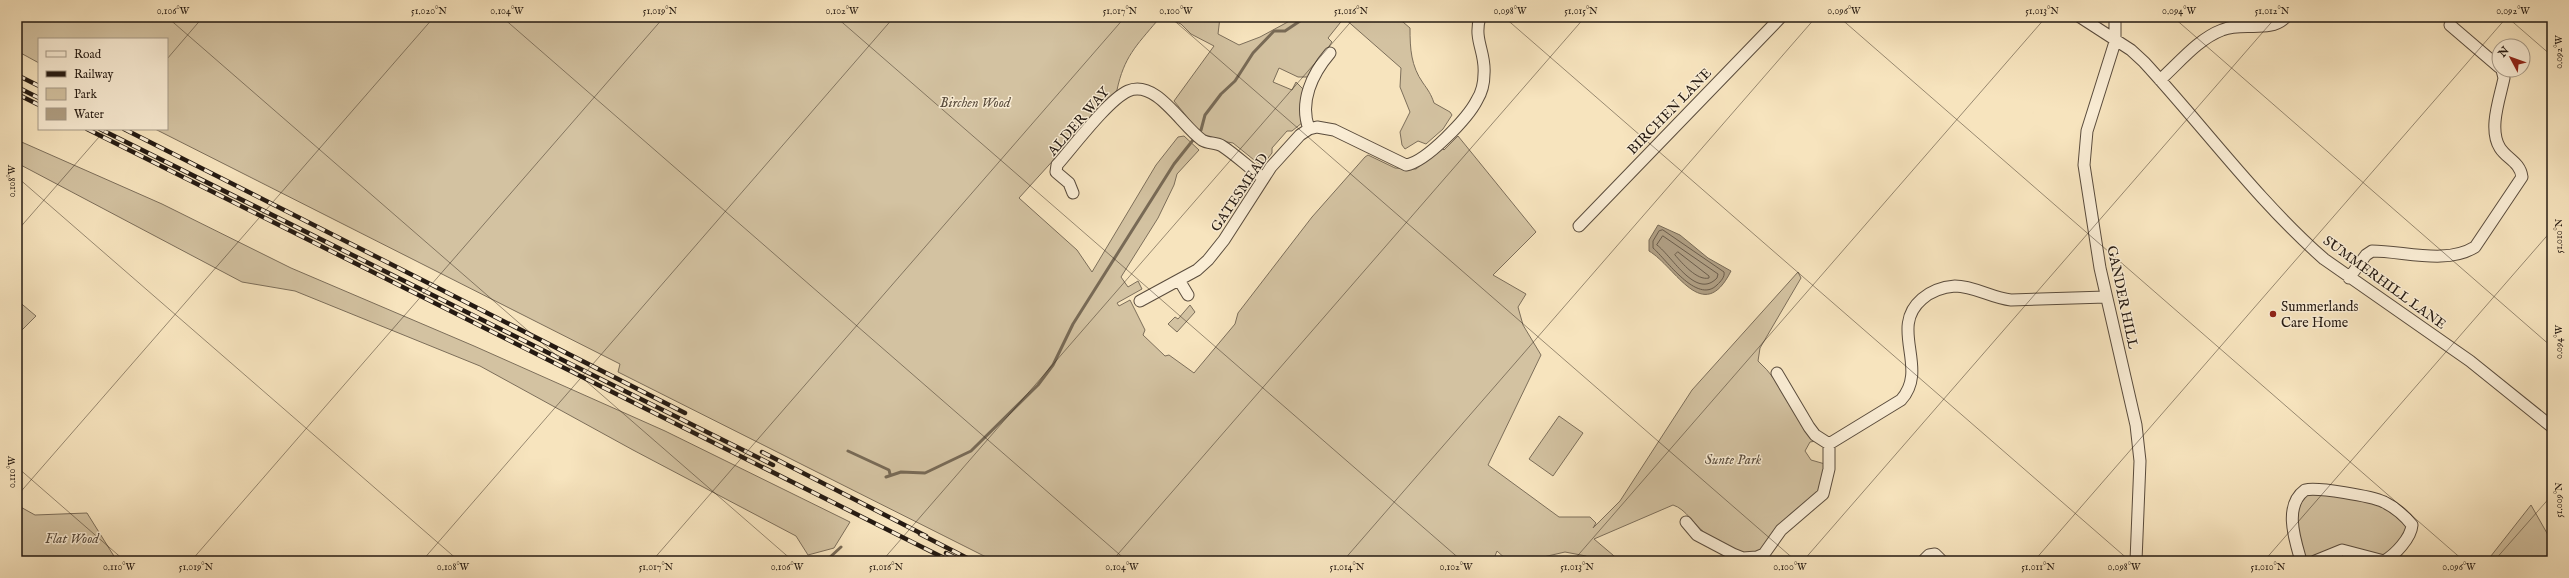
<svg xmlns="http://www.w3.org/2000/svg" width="2569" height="578" font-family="'IM FELL English',serif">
<rect width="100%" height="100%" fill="#f7e4be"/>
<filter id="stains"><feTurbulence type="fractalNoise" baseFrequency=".005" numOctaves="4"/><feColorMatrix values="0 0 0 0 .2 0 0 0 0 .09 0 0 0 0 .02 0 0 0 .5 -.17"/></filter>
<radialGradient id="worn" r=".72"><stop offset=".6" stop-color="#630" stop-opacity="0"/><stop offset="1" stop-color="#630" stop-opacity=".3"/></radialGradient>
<path fill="#d3c2a1" stroke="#7c6e5a" d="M17,17H1157V21C1136,46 1124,57 1117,90L1019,198L1077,250L1092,272L1156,165L1178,137L1184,136L1199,150L1177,174L1174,185L1158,218L1121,277L1128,287L1138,281L1142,289L1117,303L1119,306L1130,300L1145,330L1143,335L1165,356L1169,355L1194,373L1235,324L1238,313L1312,217L1365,157L1368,155L1395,168L1416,169L1442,148L1444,150L1458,136L1536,232L1493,275L1526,294L1518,307L1523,325L1541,355L1488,465L1559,517H1590L1596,523L1593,528L1620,501L1692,390L1798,272L1801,278L1760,348L1758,361C1783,383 1794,417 1816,441L1810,442L1805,451L1811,460L1825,464L1819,490C1809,501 1796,508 1785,519C1776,528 1772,537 1765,546C1751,564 1718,544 1705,533C1694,525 1686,509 1673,505L1594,539L1620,561H1593L1586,556L1565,552L1526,561H1508L1497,551L1493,561H994L618,372L620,364L155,129H167V39H39V63L17,51Z
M1164,17H1220L1218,34L1239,45L1260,37L1297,17H1397L1410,28C1410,49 1411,66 1423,83C1428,90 1431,94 1434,103L1450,112L1452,115L1443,129L1426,144L1418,141L1405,149L1402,145L1400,132L1410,112L1400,87L1401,68L1344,18L1328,38L1332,42L1308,77H1298L1279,68L1273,82L1292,90L1296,82L1305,91L1303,122L1292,131H1287L1272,148V153L1265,162L1259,164L1233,143L1210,139L1202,135L1174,101L1214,46L1191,34L1181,24Z
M17,140L162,204L291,268L474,346L665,431L850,522L834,548L808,555L796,536L633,450L480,366L295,291L242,282L17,163Z
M17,300L36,316L20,332L17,330Z
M1190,305L1195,312L1177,332L1168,324L1175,317L1178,319Z
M1559,416L1583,433L1553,476L1529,459Z
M2315,491L2384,505L2406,526L2405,536L2384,557L2333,548L2310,559L2304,557C2297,536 2288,502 2315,491Z
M17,505L35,515L87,513L117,561H17Z
M2531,505L2552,542V561H2487Z"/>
<path fill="#b09f84" stroke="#786a56" d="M1658,225L1680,235L1708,258L1731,271C1703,327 1676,267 1649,251V240Z"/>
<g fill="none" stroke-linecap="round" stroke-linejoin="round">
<path stroke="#6a5c4b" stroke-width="1" d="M1663,230L1724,272C1725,277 1721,281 1717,285C1697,305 1666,259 1653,248V241L1659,231Z
M1663,236L1718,274L1717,278C1696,300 1673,257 1657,245Z
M1678,252L1709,276V278C1697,281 1682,263 1675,255Z"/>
<path stroke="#786a56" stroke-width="3" d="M848,451L889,470L890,474
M886,477L901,472L925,473L971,451L1038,385L1053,365L1073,324L1174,164L1201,130L1205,115L1221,94L1235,81L1253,53L1274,31H1285L1306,17
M817,561L828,559L841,547"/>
<g stroke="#5a4c3d" stroke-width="13">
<path id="minor" d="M2080,17L2131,50L2144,62C2204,127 2257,200 2324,259L2470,361L2552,427
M2115,17V42L2087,131L2084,165L2100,268L2136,425L2140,461L2136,561
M2450,25L2499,67
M2160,80C2179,63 2198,39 2222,30C2243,21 2269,34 2286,17
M1309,129C1299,102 1312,74 1330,53
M1073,193L1069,183L1056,172L1057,165C1073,147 1108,100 1128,91C1156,79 1181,125 1202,140C1208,144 1216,142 1222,146C1236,155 1249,168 1263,178
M1579,226L1781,17
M2349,278L2366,255L2372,251C2404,251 2446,265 2475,247L2522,177C2520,162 2507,159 2500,148C2488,129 2500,98 2504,78L2502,70
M1179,280L1188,295
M1140,301L1197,270L1208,260L1224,240L1271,167L1300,135L1309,129L1317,127L1334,130L1406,165C1426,162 1468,118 1477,100C1482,92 1484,83 1484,74C1486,52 1473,40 1480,17
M1829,444L1901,400C1930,368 1888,328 1922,299C1931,291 1943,287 1955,286C1974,286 1992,298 2011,300L2106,297
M1686,522L1697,535L1733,554L1743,558L1757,557L1764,554L1781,530L1823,494L1829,469V444L1815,435L1809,427L1777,373
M1923,561L1929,555L1935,554L1942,561
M2301,561C2295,540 2283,506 2305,490C2318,487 2371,496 2384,502C2394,507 2405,516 2412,525C2411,538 2395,555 2384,561L2342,550L2315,561"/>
</g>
<use href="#minor" stroke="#faedd5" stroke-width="11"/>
<g stroke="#251a12" stroke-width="4.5">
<path id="rail" d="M17,75L39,86
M17,87L39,98
M17,94L39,105
M87,129L950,561
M100,129L773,465
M124,129L685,413
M762,452L926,536
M920,534L973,561
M946,553L962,561"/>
</g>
<use href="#rail" stroke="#faedd5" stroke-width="3" stroke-dasharray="9" stroke-linecap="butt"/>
</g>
<path fill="none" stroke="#251a12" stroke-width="1" stroke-opacity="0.45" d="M167,17L793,561M502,17L1127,561M836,17L1462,561M1170,17L1796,561M1504,17L2130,561M1839,17L2464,561M2173,17L2552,347M2507,17L2552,56M167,59L203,17M17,177L459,561M17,231L106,129M17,467L125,561M17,496L434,17M191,561L664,17M422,561L894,17M652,561L1125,17M882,561L1355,17M1112,561L1585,17M1343,561L1816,17M1573,561L2046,17M1803,561L2276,17M2034,561L2507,17M2264,561L2552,230M2494,561L2552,495"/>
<circle fill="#8f2418" stroke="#faedd5" stroke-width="1.5" cx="2273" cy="314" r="4"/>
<g text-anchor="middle" stroke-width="3" stroke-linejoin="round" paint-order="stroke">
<g font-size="14" font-style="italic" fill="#594c3d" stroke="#faedd5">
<text x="975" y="107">Birchen Wood</text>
<text x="1733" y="464">Sunte Park</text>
<text x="72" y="543">Flat Wood</text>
</g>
<g font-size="14" fill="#251a12" stroke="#faedd5">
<text transform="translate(1669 111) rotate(-46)" y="5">BIRCHEN LANE</text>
<text transform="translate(1078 121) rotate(-49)" y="5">ALDER WAY</text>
<text transform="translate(1239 192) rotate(-56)" y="5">GATESMEAD</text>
<text transform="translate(2385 282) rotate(36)" y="5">SUMMERHILL LANE</text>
<text transform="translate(2123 297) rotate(78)" y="5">GANDER HILL</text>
</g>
<g font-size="14" fill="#251a12" stroke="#faedd5" text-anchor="start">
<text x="2281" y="311">Summerlands<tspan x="2281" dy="16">Care Home</tspan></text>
</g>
</g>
<rect width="2569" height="578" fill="none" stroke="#f7e4be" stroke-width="44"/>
<rect x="38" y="38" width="130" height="92" fill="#faedd5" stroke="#a59987"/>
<rect x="46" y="51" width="20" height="6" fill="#faedd5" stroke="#a59987"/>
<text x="74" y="58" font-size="12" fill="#251a12">Road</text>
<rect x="46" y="71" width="20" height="6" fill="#251a12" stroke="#a59987"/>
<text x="74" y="78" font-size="12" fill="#251a12">Railway</text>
<rect x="46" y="88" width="20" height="12" fill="#d3c2a1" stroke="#a59987"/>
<text x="74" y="98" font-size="12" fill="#251a12">Park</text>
<rect x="46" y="108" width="20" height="12" fill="#b09f84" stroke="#a59987"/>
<text x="74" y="118" font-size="12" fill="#251a12">Water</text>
<g transform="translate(2511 58) rotate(311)"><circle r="19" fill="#faedd5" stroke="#a59987"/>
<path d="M0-3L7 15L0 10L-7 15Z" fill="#8f2418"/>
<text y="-6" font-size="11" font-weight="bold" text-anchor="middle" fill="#251a12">N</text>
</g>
<rect x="22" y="22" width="2525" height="534" fill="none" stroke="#251a12" stroke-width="1.5"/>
<g font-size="10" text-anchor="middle" fill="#251a12">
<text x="173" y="14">0.106°W</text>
<text x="429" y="14">51.020°N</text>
<text x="507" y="14">0.104°W</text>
<text x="660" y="14">51.019°N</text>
<text x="842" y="14">0.102°W</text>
<text x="1120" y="14">51.017°N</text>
<text x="1176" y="14">0.100°W</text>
<text x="1351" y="14">51.016°N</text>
<text x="1510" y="14">0.098°W</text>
<text x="1581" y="14">51.015°N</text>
<text x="1844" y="14">0.096°W</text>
<text x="2042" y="14">51.013°N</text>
<text x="2179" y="14">0.094°W</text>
<text x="2272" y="14">51.012°N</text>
<text x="2513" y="14">0.092°W</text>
<text transform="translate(2558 52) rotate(-90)" y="4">0.092°W</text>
<text transform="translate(11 181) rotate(-90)" y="4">0.108°W</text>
<text transform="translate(2558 236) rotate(-90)" y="4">51.010°N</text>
<text transform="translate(2558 342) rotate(-90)" y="4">0.094°W</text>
<text transform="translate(11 472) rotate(-90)" y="4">0.110°W</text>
<text transform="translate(2558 500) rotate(-90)" y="4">51.009°N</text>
<text x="119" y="570">0.110°W</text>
<text x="196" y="570">51.019°N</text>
<text x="453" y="570">0.108°W</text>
<text x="656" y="570">51.017°N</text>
<text x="787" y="570">0.106°W</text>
<text x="886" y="570">51.016°N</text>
<text x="1122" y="570">0.104°W</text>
<text x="1347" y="570">51.014°N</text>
<text x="1456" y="570">0.102°W</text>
<text x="1577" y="570">51.013°N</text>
<text x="1790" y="570">0.100°W</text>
<text x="2038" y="570">51.011°N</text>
<text x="2124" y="570">0.098°W</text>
<text x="2268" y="570">51.010°N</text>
<text x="2459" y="570">0.096°W</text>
</g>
<rect width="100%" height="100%" filter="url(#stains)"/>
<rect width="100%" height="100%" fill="url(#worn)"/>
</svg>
